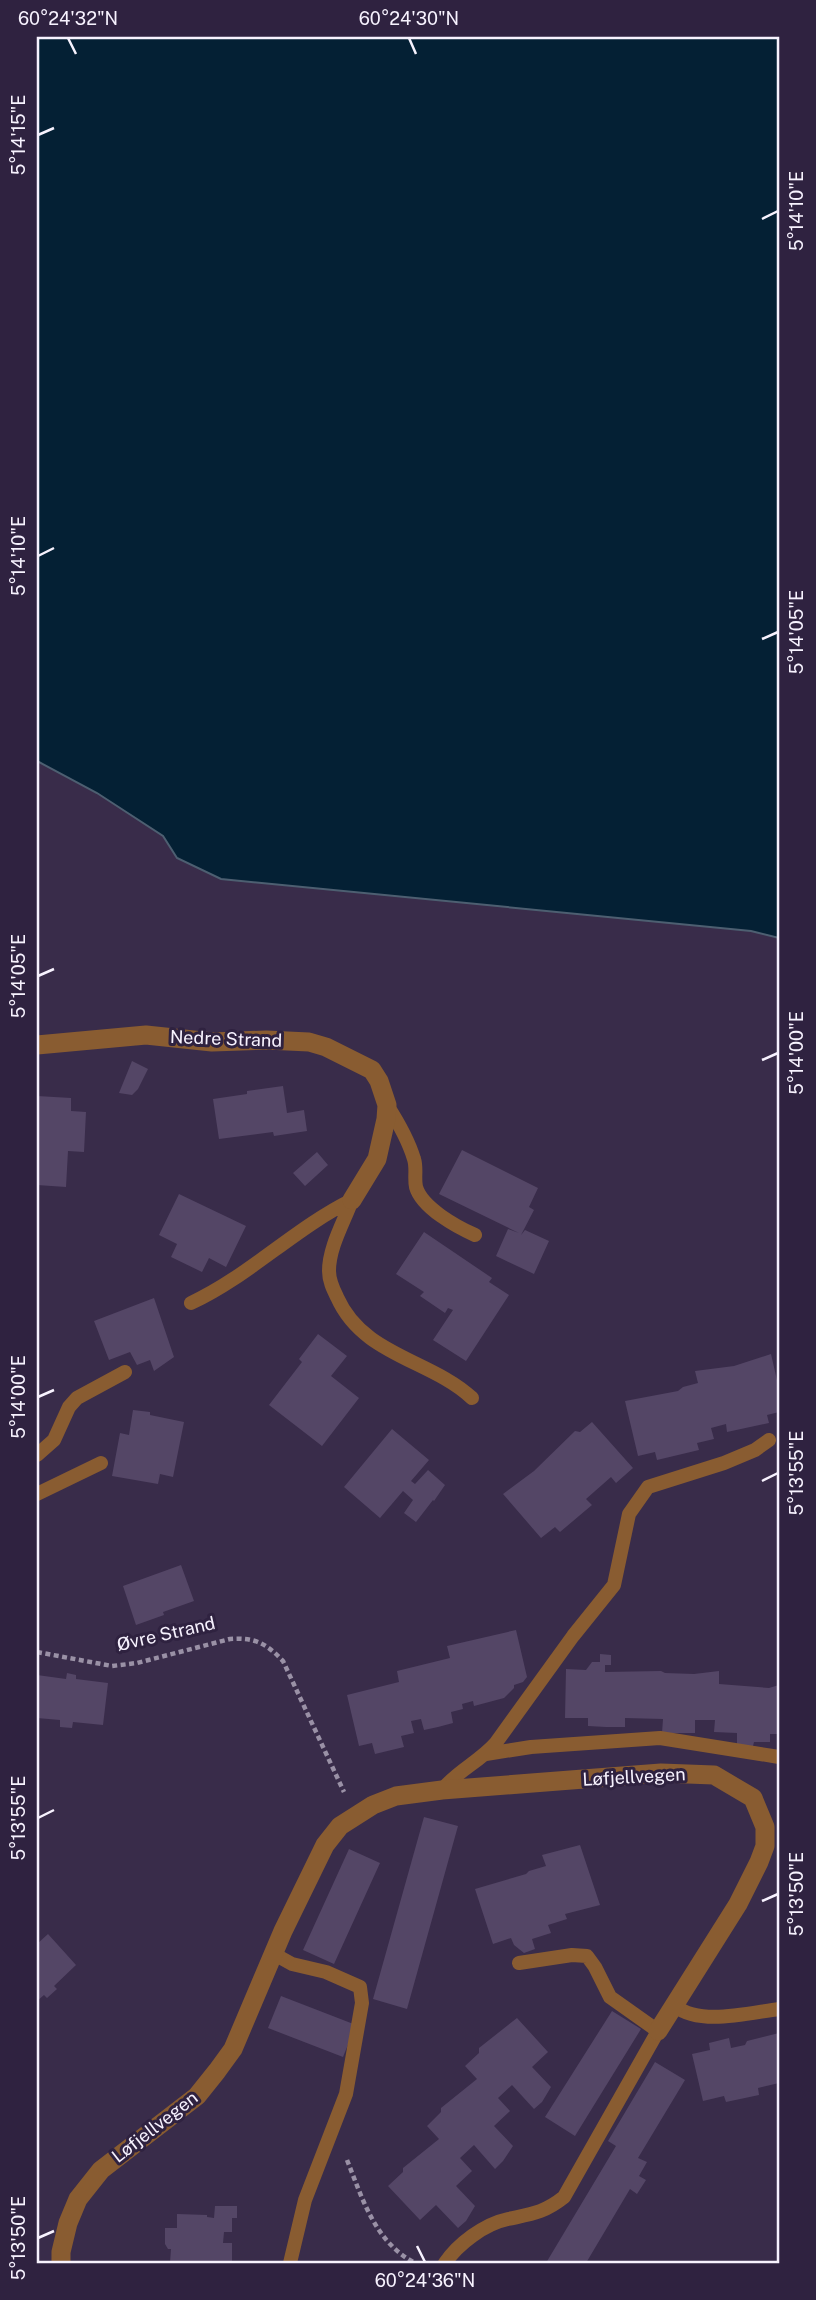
<svg xmlns="http://www.w3.org/2000/svg" width="816" height="2300" font-family="'Public Sans',sans-serif">
<rect width="100%" height="100%" fill="#392c4a"/>
<path fill="#042034" stroke="#4d5f71" stroke-width="2" d="M37,37H779V938L751,931L221,879L177,858L163,836L97,793L37,761Z"/>
<path fill="#544666" d="M132,1061L148,1069L138,1089L132,1095L119,1093Z
M283,1086L287,1113L304,1110L307,1131L274,1136L273,1132L219,1139L213,1099L247,1094V1091Z
M37,1096L71,1098V1111L86,1112L84,1152L68,1151L66,1187L37,1185Z
M462,1150L538,1188L529,1207L534,1210L521,1235L525,1230L549,1241L534,1274L496,1256L508,1229L519,1233L439,1194Z
M317,1152L328,1165L305,1186L293,1173Z
M179,1194L246,1226L226,1267L209,1258L202,1272L171,1257L177,1244L159,1235Z
M424,1232L492,1278L489,1282L509,1295L466,1361L433,1340L453,1310L448,1308L445,1313L420,1296L424,1292L396,1274Z
M154,1298L174,1357L154,1371L150,1360L137,1365L130,1352L109,1360L94,1321Z
M318,1334L347,1356L331,1376L359,1398L322,1446L269,1405L302,1362L299,1359Z
M771,1354L779,1389V1412L767,1415L769,1423L727,1432L726,1424L711,1428L714,1439L697,1443L699,1450L657,1460L655,1452L638,1456L625,1401L678,1391L683,1387L698,1383L695,1371L734,1366Z
M133,1410L150,1412V1415L184,1422L173,1477L160,1474L158,1484L112,1476L120,1433L129,1435Z
M592,1422L633,1468L616,1483L611,1477L586,1499L592,1505L560,1532L555,1527L541,1538L503,1494L534,1471L575,1431L580,1432Z
M392,1429L429,1460L411,1481L415,1484L428,1470L445,1485L434,1501L433,1500L416,1522L404,1513L413,1500L403,1491L380,1518L344,1487Z
M181,1565L194,1601L163,1612L164,1615L136,1625L123,1586Z
M516,1630L527,1677L523,1682L514,1685V1688L504,1698L474,1706L473,1701L462,1704L463,1709L451,1712L453,1723L438,1727L424,1730L421,1719L411,1721L414,1733L401,1736L404,1747L375,1754L372,1743L359,1746L347,1695L399,1682L397,1671L450,1658L447,1646Z
M600,1654L611,1655V1665H605V1672L661,1671L665,1673L694,1674L719,1671V1684L769,1688L779,1685V1734H770V1742H754L753,1746H737V1733L714,1732L715,1720H695V1733H662L663,1719L625,1718V1727H606L588,1726V1718H565L566,1669L586,1670L592,1662H600Z
M67,1673L76,1675V1679L108,1683L103,1725L73,1722L72,1728L60,1727V1720L37,1718V1675L66,1679Z
M424,1817L458,1826L407,2009L373,1999Z
M580,1845L600,1905L565,1914L567,1919L548,1925L551,1933L532,1939L535,1949L524,1953L514,1945L511,1938L493,1944L475,1889L526,1874L529,1871L546,1866L542,1855Z
M349,1849L380,1863L334,1964L303,1950Z
M48,1934L76,1965L54,1986L57,1989L47,1998L44,1995L37,2001V1944Z
M281,1996L356,2025L343,2057L268,2028Z
M612,2011L641,2029L575,2136L545,2117Z
M517,2018L548,2052L532,2067L551,2087L542,2102L534,2109L512,2085L498,2098L510,2111L494,2126L513,2146L503,2161L495,2169L474,2145L460,2158L472,2171L456,2186L475,2206L466,2221L458,2228L436,2205L420,2220L388,2186L403,2172V2168L439,2139L427,2126L441,2112V2108L477,2079L465,2066L479,2053V2048Z
M779,2033V2083L758,2088L759,2095L726,2102L724,2096L703,2101L692,2054L710,2050L709,2043L729,2038L731,2048L745,2045L747,2041Z
M655,2062L685,2080L638,2158L647,2162L639,2176L646,2180L637,2194L630,2189L586,2263H546L616,2146L608,2141Z
M215,2206H237V2218H232V2232H224L223,2243H232V2263H170L171,2249H168L165,2244V2228H177V2214L207,2215V2217L214,2218Z"/>
<g fill="none" stroke-linecap="round" stroke-linejoin="round">
<path stroke="#9a91a6" stroke-width="4.5" stroke-dasharray="5 3.5" stroke-linecap="butt" d="M37,1652L112,1666L137,1663L230,1639C254,1637 266,1643 283,1661L344,1792
M347,2160C363,2200 375,2242 415,2263"/>
<path stroke="#895c31" stroke-width="14" d="M387,1105C398,1122 408,1139 414,1159C417,1168 414,1178 416,1187C422,1208 457,1227 475,1235
M352,1200C344,1222 329,1247 329,1271C329,1281 333,1289 337,1297C363,1356 430,1359 472,1398
M191,1303C249,1276 295,1228 352,1200
M37,1455L54,1440L69,1407L77,1398L125,1372
M37,1494L101,1463
M486,1754L531,1747L660,1738L779,1757
M442,1790C457,1771 479,1762 495,1744L573,1636L614,1585L629,1514L648,1487L724,1463L755,1450L769,1440
M274,1954L292,1964L326,1972L360,1987L362,2003L346,2094L305,2200L290,2263
M675,2006C700,2026 748,2013 779,2009
M445,2263C458,2244 484,2224 508,2219C531,2214 544,2213 564,2197L658,2031L610,1997L595,1967L587,1956L572,1955L519,1963"/>
<path stroke="#895c31" stroke-width="19" d="M37,1045L146,1035L212,1042L266,1040L309,1042L326,1047L372,1070L379,1081L387,1105L386,1119L377,1159L352,1200
M61,2263V2252L68,2223L78,2199L101,2170L197,2096L217,2071L233,2049L283,1931L325,1845L340,1826L373,1805L396,1796L442,1790L661,1773L714,1775L753,1798L765,1827V1846L759,1862L738,1904L658,2031"/>
</g>
<path fill="none" stroke="#f7f2fe" stroke-width="2.5" d="M68,38L76,54M409,38L416,54M38,135L54,128M762,219L778,211M38,556L54,548M762,639L778,632M38,976L54,969M762,1060L778,1053M38,1397L54,1390M762,1481L778,1473M38,1818L54,1810M762,1901L778,1894M38,2238L54,2231M417,2246L425,2262"/>
<g text-anchor="middle" stroke-width="6" stroke-linejoin="round" paint-order="stroke">
<g font-size="18" fill="#f7f2fe" stroke="#2f2240">
<text transform="translate(226 1039) rotate(2)" y="6">Nedre Strand</text>
<text transform="translate(166 1634) rotate(-13)" y="6">Øvre Strand</text>
<text transform="translate(634 1777) rotate(-3)" y="6">Løfjellvegen</text>
<text transform="translate(155 2127) rotate(-38)" y="6">Løfjellvegen</text>
</g>
</g>
<rect width="816" height="2300" fill="none" stroke="#2f2240" stroke-width="77"/>
<rect x="38" y="38" width="740" height="2224" fill="none" stroke="#f7f2fe" stroke-width="2.5"/>
<g font-size="18" text-anchor="middle" fill="#f7f2fe">
<text x="68" y="25">60°24'32"N</text>
<text x="409" y="25">60°24'30"N</text>
<text transform="translate(19 135) rotate(-90)" y="6">5°14'15"E</text>
<text transform="translate(797 211) rotate(-90)" y="6">5°14'10"E</text>
<text transform="translate(19 556) rotate(-90)" y="6">5°14'10"E</text>
<text transform="translate(797 632) rotate(-90)" y="6">5°14'05"E</text>
<text transform="translate(19 976) rotate(-90)" y="6">5°14'05"E</text>
<text transform="translate(797 1053) rotate(-90)" y="6">5°14'00"E</text>
<text transform="translate(19 1397) rotate(-90)" y="6">5°14'00"E</text>
<text transform="translate(797 1473) rotate(-90)" y="6">5°13'55"E</text>
<text transform="translate(19 1818) rotate(-90)" y="6">5°13'55"E</text>
<text transform="translate(797 1894) rotate(-90)" y="6">5°13'50"E</text>
<text transform="translate(19 2238) rotate(-90)" y="6">5°13'50"E</text>
<text x="425" y="2287">60°24'36"N</text>
</g>
</svg>
